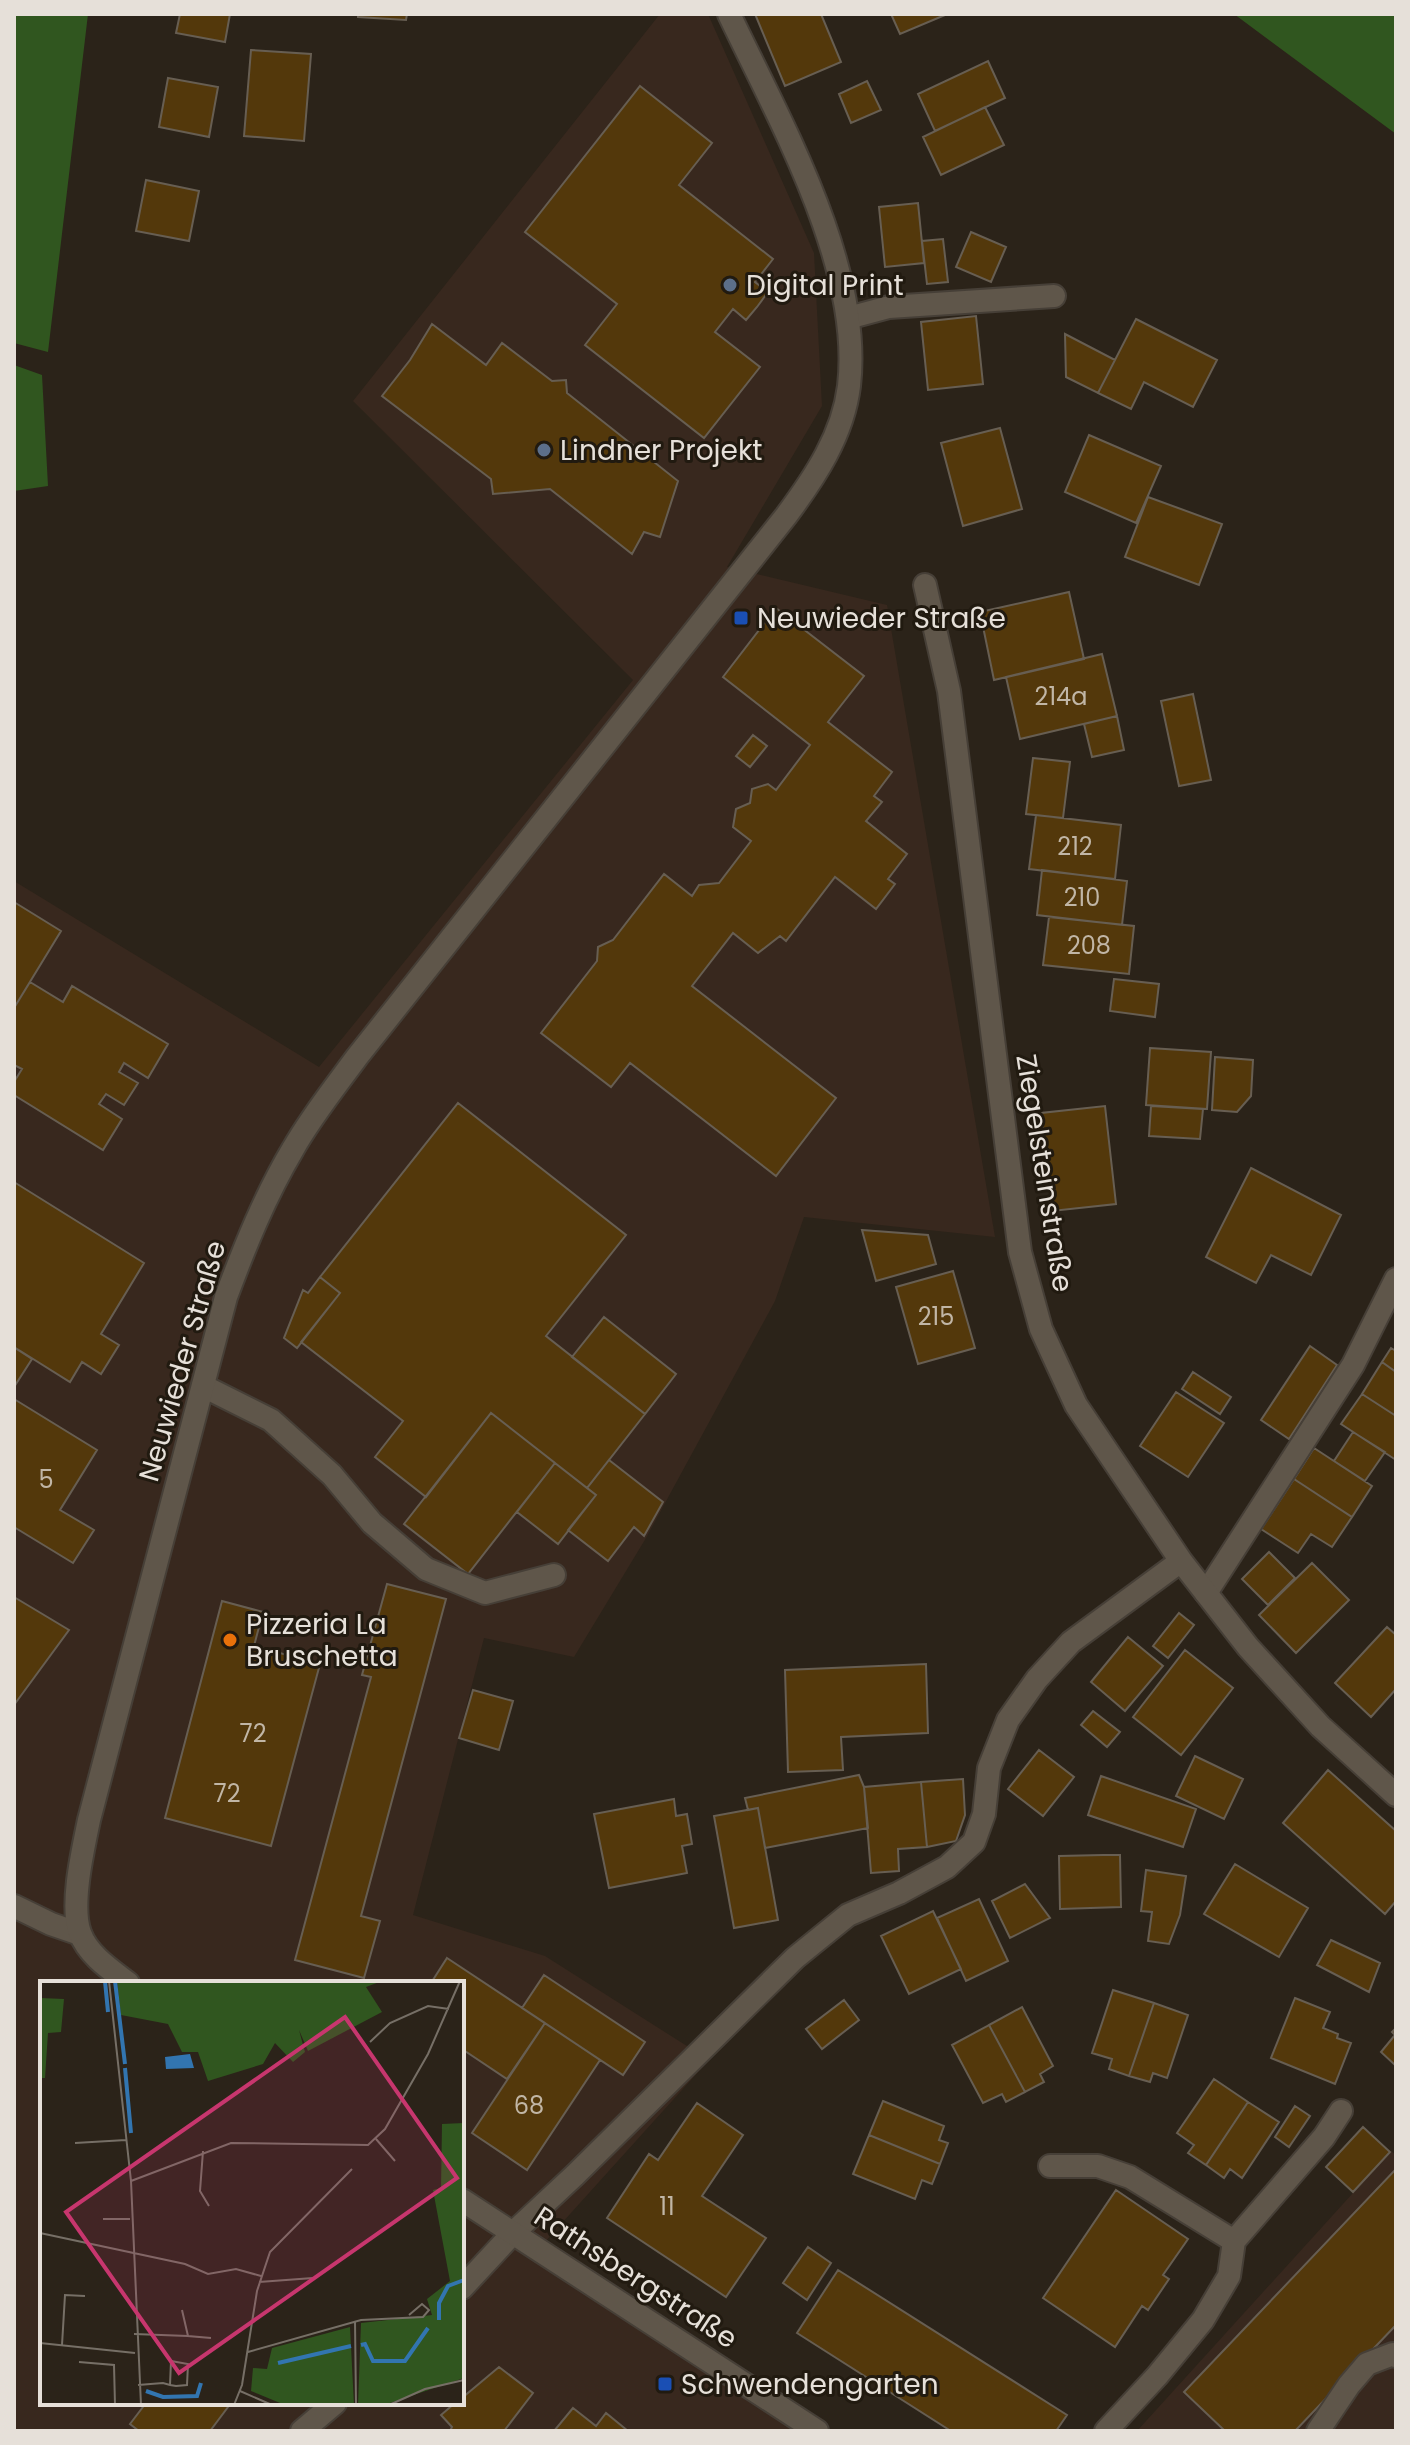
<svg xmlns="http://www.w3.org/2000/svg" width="1410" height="2445" font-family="Poppins,sans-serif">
<rect width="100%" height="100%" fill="#2b2319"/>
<path fill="#38281e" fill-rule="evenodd" d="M660,14H708L814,253L822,406L727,567L887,605L995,1237L804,1217L775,1301L646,1538L574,1657L484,1638L413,1915L545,1956L709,2060L543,2244L832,2431H14V881L319,1067L633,680L353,401ZM42,1983H462V2403H42Z
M1391,2151L1396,2155V2431H1137Z"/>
<path fill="#30561f" d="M14,14H88L48,352L14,343Z
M1234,14H1396V134Z
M14,365L42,375L48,486L14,491Z"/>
<path fill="#53380b" stroke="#675e52" stroke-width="2" d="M180,14H230L225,42L176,33Z
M358,14H407L406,20L358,17Z
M755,14H821L841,62L785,86Z
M891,14H945V15L900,34Z
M251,50L311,54L304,141L244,136Z
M988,61L1005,98L935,131L918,94Z
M168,78L218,87L209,137L159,127Z
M867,81L881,110L851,123L839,94Z
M640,86L712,143L679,185L773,259L755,282L768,292L757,307L746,320L733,309L715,332L760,367L704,438L585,345L617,304L525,232Z
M985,107L1004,145L941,175L923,137Z
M146,180L199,191L189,241L136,231Z
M918,203L924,263L885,267L879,207Z
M971,232L1006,247L991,282L956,267Z
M943,239L948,282L927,284L922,241Z
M976,316L983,384L928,390L921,322Z
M1136,319L1217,360L1193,407L1144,382L1131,409L1098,393Z
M432,324L486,365L502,343L552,381L566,380L567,393L678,481L660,537L644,532L632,554L550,489L493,494L491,479L382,396L410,360Z
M1065,334L1115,360L1098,393L1066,377Z
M1000,428L1022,509L963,526L941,443Z
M1089,435L1161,466L1136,523L1065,492Z
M1148,497L1222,524L1199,585L1125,557Z
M1069,592L1084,659L994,680L980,612Z
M776,608L864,676L828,722L892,772L874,796L882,802L866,821L907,854L888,879L895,884L876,909L835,877L786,941L780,936L758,953L733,933L692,986L836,1098L776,1176L630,1063L611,1087L541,1033L597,961L598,947L613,940L664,874L692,896L699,885L719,883L751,841L733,827L736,809L750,803L752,789L768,784L776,790L810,745L723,677Z
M1102,654L1117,716L1020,739L1006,677Z
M1193,694L1211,780L1179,786L1161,701Z
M1117,716L1124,750L1092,757L1084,724Z
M753,735L767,746L750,767L736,756Z
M1033,758L1070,762L1063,818L1026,814Z
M1036,815L1121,825L1115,879L1029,869Z
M1042,870L1127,881L1122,925L1037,915Z
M14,902L61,931L14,1008Z
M1049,917L1134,926L1129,974L1043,965Z
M1114,979L1159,984L1155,1017L1110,1011Z
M30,982L63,1002L72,986L168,1044L148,1078L124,1063L119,1072L138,1083L124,1105L106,1094L99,1104L122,1119L103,1150L14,1095V1082L22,1069L14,1065V1008Z
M1150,1048L1211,1052L1207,1109L1146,1105Z
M1215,1057L1253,1060L1251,1096L1237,1112L1212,1110Z
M458,1103L626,1235L546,1336L645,1414L587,1488L491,1413L426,1497L375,1457L403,1421L301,1342L340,1293L320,1277Z
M1105,1106L1116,1204L1052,1211L1041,1113Z
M1151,1106L1203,1109L1200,1139L1149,1136Z
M1251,1168L1341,1215L1311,1275L1271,1255L1256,1283L1206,1257Z
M14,1182L144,1263L101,1334L119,1345L101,1374L82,1362L70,1382L14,1347Z
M862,1230L928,1235L936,1264L876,1281Z
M953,1271L975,1348L918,1364L896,1287Z
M320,1277L340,1293L297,1348L284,1338L303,1290L308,1293Z
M604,1317L676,1374L645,1414L572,1357Z
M1310,1346L1337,1365L1289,1439L1261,1420Z
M15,1348L32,1359L14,1387V1349Z
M1391,1348L1396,1351V1372L1382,1362Z
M1382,1362L1396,1372V1416L1362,1394Z
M1193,1372L1231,1397L1220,1414L1182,1389Z
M1176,1392L1224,1423L1188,1477L1140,1446Z
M1362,1394L1396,1416V1460L1341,1424Z
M14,1399L97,1450L60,1510L94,1530L73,1563L14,1527Z
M491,1413L555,1463L468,1574L404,1524Z
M1353,1432L1385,1452L1365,1481L1334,1461Z
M1314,1448L1372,1486L1352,1517L1294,1479Z
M609,1460L663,1502L644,1536L634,1527L608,1561L568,1530L596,1495L587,1488Z
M555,1463L596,1495L558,1544L517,1512Z
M1294,1479L1352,1517L1332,1547L1311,1534L1298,1553L1261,1529Z
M1269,1552L1295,1578L1268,1605L1242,1579Z
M1312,1563L1349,1600L1296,1653L1259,1615Z
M387,1584L446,1599L361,1916L380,1921L364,1978L295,1960L371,1677L362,1675Z
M14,1597L69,1630L14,1705Z
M222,1601L263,1612L254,1646L320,1664L271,1846L165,1818Z
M1179,1613L1194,1625L1168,1658L1153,1646Z
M1387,1627L1396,1635V1689L1371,1717L1335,1683Z
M1128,1637L1163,1666L1125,1711L1091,1682Z
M1185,1650L1233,1688L1181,1755L1133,1717Z
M926,1664L928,1733L841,1737L843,1770L788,1772L785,1670Z
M473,1690L513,1701L499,1750L459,1738Z
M1093,1711L1120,1732L1107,1747L1081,1725Z
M1039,1750L1074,1777L1043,1816L1008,1789Z
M1195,1756L1243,1779L1224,1819L1176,1796Z
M1328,1770L1396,1831V1901L1385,1914L1283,1823Z
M859,1775L864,1787L868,1828L765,1848L758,1808L748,1810L745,1798Z
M1101,1776L1196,1809L1183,1847L1088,1815Z
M963,1779L965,1815L956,1841L927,1847L921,1782Z
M921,1782L927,1847L898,1849L899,1871L871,1873L864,1787Z
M674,1799L676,1816L687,1814L692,1844L682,1846L687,1873L609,1888L594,1814Z
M758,1808L778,1920L734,1928L714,1816Z
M1103,1855H1120L1121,1907L1060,1909L1059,1856Z
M1235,1864L1308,1908L1279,1957L1204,1914Z
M1146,1870L1186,1876L1180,1915L1169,1944L1148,1941L1152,1912L1141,1911Z
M1025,1884L1050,1918L1010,1938L992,1901Z
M979,1899L1008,1961L966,1981L937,1918Z
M933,1911L961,1969L909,1994L881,1936Z
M1331,1940L1380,1963L1369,1992L1317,1965Z
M447,1958L545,2023L507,2079L462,2049V1983H431Z
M544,1975L645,2042L623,2075L522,2008Z
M1113,1990L1154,2003L1129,2076L1109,2069L1112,2059L1092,2053Z
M1295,1998L1330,2012L1323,2028L1338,2034L1337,2038L1351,2043L1335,2084L1271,2058Z
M844,2000L859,2020L822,2049L806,2029Z
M1154,2003L1188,2015L1167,2078L1153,2073L1150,2082L1129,2076Z
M1022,2007L1053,2066L1040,2074L1044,2082L1025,2092L989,2025Z
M545,2023L600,2060L527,2170L472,2133Z
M989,2025L1025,2092L1006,2102L1002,2094L983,2103L952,2045Z
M1396,2028V2066L1381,2052L1395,2035L1392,2032Z
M1214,2079L1248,2102L1206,2165L1188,2153L1194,2145L1177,2133Z
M883,2101L944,2126L939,2140L948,2143L940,2164L869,2135Z
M1248,2102L1279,2122L1242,2178L1230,2169L1224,2178L1206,2165Z
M697,2103L743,2135L702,2196L766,2238L726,2297L607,2218L649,2154L658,2160Z
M1295,2106L1310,2116L1289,2147L1275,2137Z
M1363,2127L1390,2152L1353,2192L1326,2167Z
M869,2135L940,2164L932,2184L922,2180L915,2199L853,2174Z
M1396,2169V2325L1295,2431H1225L1184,2392Z
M1116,2190L1188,2239L1163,2275L1169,2279L1148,2310L1142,2306L1115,2347L1043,2298Z
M808,2247L831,2263L807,2300L783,2283Z
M838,2270L1067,2415L1056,2431H951L797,2333Z
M499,2367L533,2393L504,2431H450L452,2427L441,2415L455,2403H462V2398Z
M146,2403H231L210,2431H139L130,2424Z
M573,2408L596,2426L606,2413L628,2431H554Z"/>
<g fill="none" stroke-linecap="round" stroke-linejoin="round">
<g stroke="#463f37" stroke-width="26">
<path id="service" d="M848,318L889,307L1054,296
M203,1386L271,1420L332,1475L372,1523L426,1569L485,1593L554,1575
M1206,1593L1353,1365L1396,1279
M1050,2166H1098L1130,2177L1234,2241L1324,2137L1341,2111
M1106,2431L1157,2376L1203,2320L1229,2276L1234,2241
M1318,2431L1349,2385L1367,2364L1393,2354L1396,2356"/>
</g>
<g stroke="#463f37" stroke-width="26">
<path id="minor" d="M925,585L949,691L1020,1252L1041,1329L1076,1405L1181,1561L1248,1647L1320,1726L1396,1795
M14,1906L51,1924L80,1934
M462,2288L513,2233L575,2175L795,1958L848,1915L899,1893L947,1867L974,1842L984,1814L989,1768L1008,1720L1037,1679L1071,1642L1181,1561
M302,2431L335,2403"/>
</g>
<g stroke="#463f37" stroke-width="26">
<path id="tertiary" d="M128,1983C111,1970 88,1955 80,1933C70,1905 83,1849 89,1820L226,1297C245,1246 265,1196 293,1149C311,1117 335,1087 357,1057L786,516C815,477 843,435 849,386C863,266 779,120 729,14
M462,2200L817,2431"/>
</g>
<use href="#service" stroke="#5f564a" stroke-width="22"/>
<use href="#minor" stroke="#5f564a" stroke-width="22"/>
<use href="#tertiary" stroke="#5f564a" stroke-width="22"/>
</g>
<g fill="#5c6f8a" stroke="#211a10" stroke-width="3">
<circle cx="730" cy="285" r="8"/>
<circle cx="544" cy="450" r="8"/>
</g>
<g fill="#1a4fb4" stroke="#211a10" stroke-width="3">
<rect x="733" y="610" width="16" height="16" rx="4"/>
<rect x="657" y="2376" width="16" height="16" rx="4"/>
</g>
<circle fill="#e8710a" stroke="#211a10" stroke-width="3" cx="230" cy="1640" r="8"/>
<g text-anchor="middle" stroke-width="6" stroke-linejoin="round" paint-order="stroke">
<g font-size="24" fill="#c1b6a6">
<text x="1061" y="705">214a</text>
<text x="1075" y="855">212</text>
<text x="1082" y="906">210</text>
<text x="1089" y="954">208</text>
<text x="936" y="1325">215</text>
<text x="46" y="1488">5</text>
<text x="253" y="1742">72</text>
<text x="227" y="1802">72</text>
<text x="529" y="2114">68</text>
<text x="667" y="2215">11</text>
</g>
<g font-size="28" fill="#e6e0d9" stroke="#211a10" text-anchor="start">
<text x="746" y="295">Digital Print</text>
<text x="560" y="460">Lindner Projekt</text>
<text x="757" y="628">Neuwieder Straße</text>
<text x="246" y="1634">Pizzeria La<tspan x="246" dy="32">Bruschetta</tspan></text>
<text x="681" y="2394">Schwendengarten</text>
</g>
<g font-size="28" fill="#e6e0d9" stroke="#211a10">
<text transform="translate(1045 1173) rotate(81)" y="10">Ziegelsteinstraße</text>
<text transform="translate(182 1361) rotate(-74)" y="10">Neuwieder Straße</text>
<text transform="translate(636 2277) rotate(33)" y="10">Rathsbergstraße</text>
</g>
</g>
<g transform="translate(40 1981)">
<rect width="424" height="424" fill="#2b2319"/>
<path d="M77,0H342L326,6L342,31L268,70L259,49L265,71L253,81L235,62L223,83L168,100L158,71H142L128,43L81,34ZM0,17L24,18L21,51L8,52L5,97H0ZM424,142V397L344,424H318L321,342L392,334L387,318L410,300L393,209L401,207L402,143ZM310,346L314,424H245L211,410L213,387L227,388L232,367Z" fill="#30561f"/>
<path d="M150,73L154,87L126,88L125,76Z" fill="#3275b0"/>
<path fill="none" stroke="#3275b0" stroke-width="4" d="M65,0L68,31M75,0L85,83M85,87L91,152M399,339V322L408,305L424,299M321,364L325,363L333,380H365L388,347M238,382L311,365M106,410L123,416L157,415L161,402"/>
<path fill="none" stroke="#766f66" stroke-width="2" d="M69,0L91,200L101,424M330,61L350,42L388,25L409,28M336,158L355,180M35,162L86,159M163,170L160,210L169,225M91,200L191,162L328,164L345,148L388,73L420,0M63,238H90M0,252L145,283L168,293L196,288L221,295M219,301L273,297M142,329L148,355L171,357M315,340L316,424M94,353L148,355M0,362L95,372M22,364L25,314L45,315M208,371L321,339L383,336L389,329L382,323L369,334M39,381L74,384L75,424M98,404L123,402L130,404L136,405L147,404L148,383L131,380L130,404M200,410L232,424M194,424L202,404L217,310L230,271L312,188M349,424L385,408L424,399"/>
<path fill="#c7366e" fill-opacity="0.15" stroke="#c7366e" stroke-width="4" d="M305,36L417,197L139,392L26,231Z"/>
<rect width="424" height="424" fill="none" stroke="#e6e0d9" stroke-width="4"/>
</g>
<rect width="1410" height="2445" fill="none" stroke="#e6e0d9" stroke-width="32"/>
</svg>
